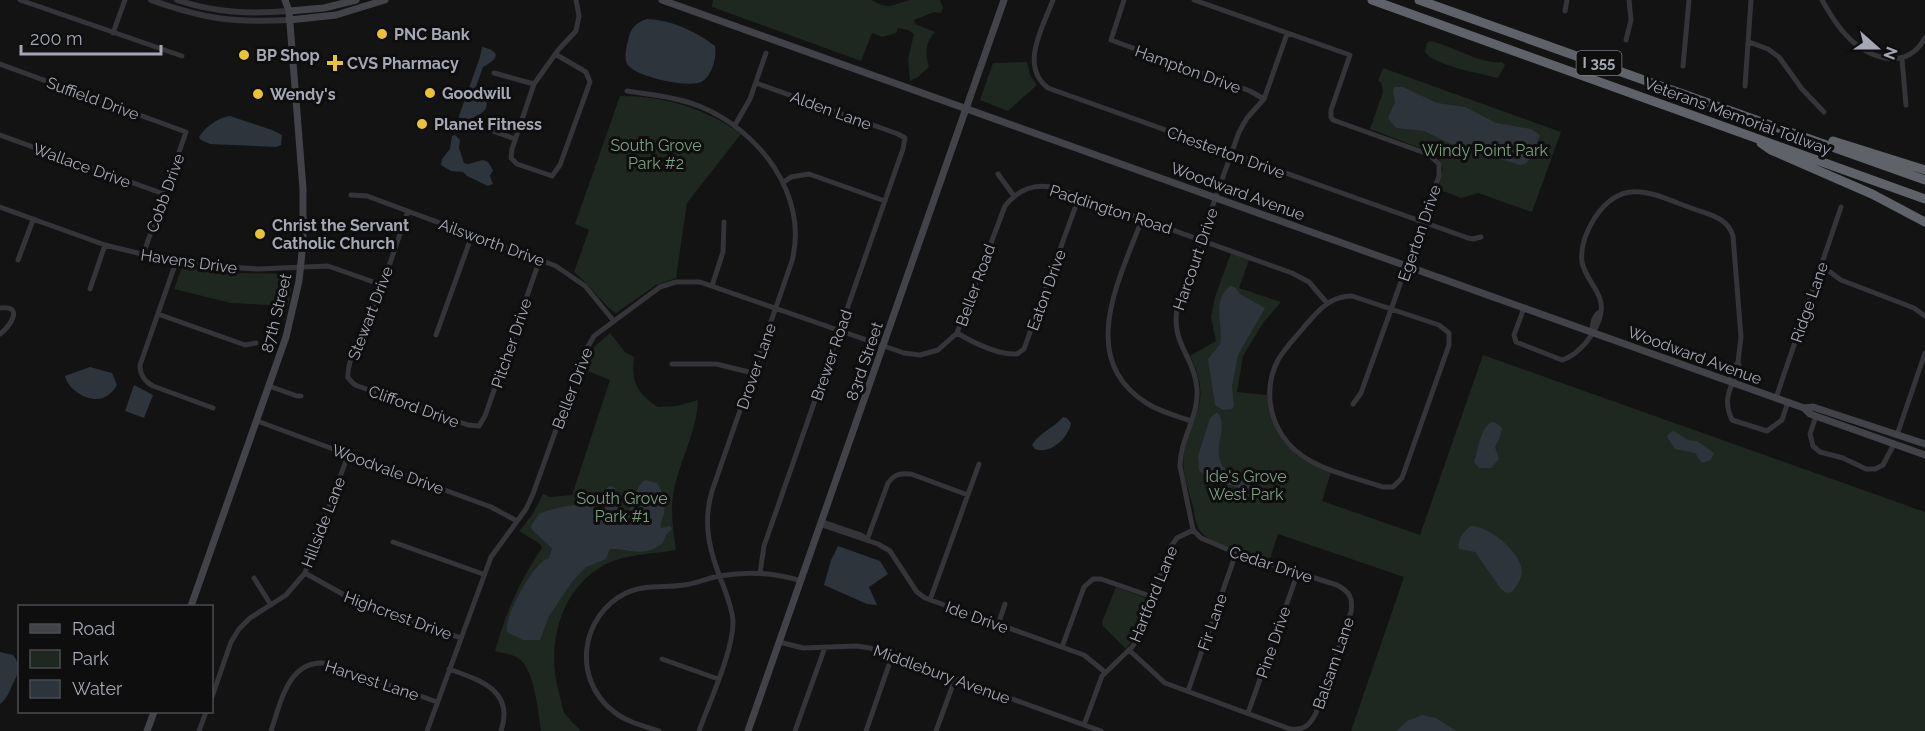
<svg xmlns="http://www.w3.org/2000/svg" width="1925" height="731" font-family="Raleway,sans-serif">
<rect width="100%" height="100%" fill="#131314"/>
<path fill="#1f2721" d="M713,0H872C889,11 893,4 910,0C919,0 931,0 940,0L943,8L941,13L934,12L914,20L915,24L935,32C925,42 925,55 929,67L918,77L910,81L908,59L914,34L908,30L898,28L896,33L882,37L872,33L861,61L712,7Z
M1430,41C1454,46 1478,64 1502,62L1505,65L1498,78C1482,74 1433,65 1425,52L1427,43Z
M1027,62L1030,75L1037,85L1008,111L980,100L993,63Z
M1383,68L1561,132L1532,212L1478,193L1461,198L1438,189L1443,168L1436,154L1370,129L1383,92L1381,82L1378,81Z
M620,96C664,96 705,108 741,134L687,203L676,278L656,285L616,313C609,311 585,280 574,272L589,230L575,224Z
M1231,253L1249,260L1239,288L1281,302L1263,323L1243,356L1237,392L1267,395C1270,438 1293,457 1331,472L1322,501L1420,535L1483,355L1925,512V731H1351L1404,577L1278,534L1270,559C1249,553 1222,549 1205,536C1196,529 1195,517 1193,507C1189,490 1181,471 1184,453C1192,410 1213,403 1190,356L1216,341L1211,317L1215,297Z
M182,267L233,273L290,274L293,279L288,306L231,303L174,289Z
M610,333L625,352L634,357C631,382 637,393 658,407L677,406L698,400C697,431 680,460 674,490C670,510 673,529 676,550C650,555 624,553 601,567C559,592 546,648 559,693C561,699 562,709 565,714C570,720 576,726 581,731H541C538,712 535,669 518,658C512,654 501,653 495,651C506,612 519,582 542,548L540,544L519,531L532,515L543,494L550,497L572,495L610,380L585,370L595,346Z
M1116,587L1144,597L1147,600L1135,636L1126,649L1103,626L1102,622Z"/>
<path fill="#2d343c" d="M647,19C672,20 695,31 715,46C717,57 712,77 701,82C687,88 635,77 627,64C624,58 626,48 628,41C630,29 635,23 647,19Z
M482,47C501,51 499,59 483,67L474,92C477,95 485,97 486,101C491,113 470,119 462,122L459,121V116L480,57Z
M1394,87H1403L1437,103L1465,107L1496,123L1531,129L1540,135L1531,158L1525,164L1520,165L1497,158L1477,148L1455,146L1424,131L1396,128L1388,118L1395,102L1393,91Z
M230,116L272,130L282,135L281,145L276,147L210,144L201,140L199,137C206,126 218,118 230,116Z
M455,135L460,140L459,148L464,163L468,164L483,160L488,162L493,170L490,176L493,184L488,186L467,176L463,172L451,171L441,165L442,159L450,149L452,136Z
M1230,286L1235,287L1240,294L1265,308L1238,355L1232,386L1234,406L1232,409L1223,410L1215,405L1208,359L1220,344C1224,324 1211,301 1230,286Z
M90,367L112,373L117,385C114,390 110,395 103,398C89,403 68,390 65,376Z
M134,385L153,395L144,418L125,411Z
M1217,412C1231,426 1208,452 1226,470L1239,472L1248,476L1250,482V490C1240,490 1204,477 1199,470L1198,456L1210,418Z
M1063,417L1067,418L1071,423C1069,437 1051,455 1035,449L1032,445C1040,432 1054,428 1063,417Z
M1491,422L1496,423L1502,428L1500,437L1495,447L1499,459L1491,468H1479L1474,462C1479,448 1479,431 1491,422Z
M1674,431L1688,440L1697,441L1714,453L1711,460L1702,463L1695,453L1675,449L1667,437L1669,433Z
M645,480L657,483C663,492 666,503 664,513C663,519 660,521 661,528L670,526L672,529L666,535L663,543C642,559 632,548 610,549L606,559L586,567L572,582L549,616L540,640H523L507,632C503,618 534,561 549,558L552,548L532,530L531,526L539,514C555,507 582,501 598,509L602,519H605L607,515C604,506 599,491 610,486L615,488L620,501L621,511L626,515C636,506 633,488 645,480Z
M1471,526C1489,526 1521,552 1522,571C1522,579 1516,587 1512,592L1506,593L1501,589L1475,552L1459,549C1457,541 1463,531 1471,526Z
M838,546L880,561L888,574L869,587L877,605L867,604L824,585L831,560Z
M0,652L13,655C23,668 17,675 11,688C8,695 6,699 0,704Z
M1422,715L1436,718L1456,731H1397L1407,721Z"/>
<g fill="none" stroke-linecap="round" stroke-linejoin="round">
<path stroke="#343439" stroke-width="5" d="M20,0L182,56
M1053,0C1043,27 1019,66 1048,88L1468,238L1473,239L1481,237
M1124,0L1111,40L1250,91L1264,99
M1194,0L1350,55L1331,110V117L1333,120L1428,154L1439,164V176L1361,393L1353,404
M1822,0C1829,12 1836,25 1846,35C1868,59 1906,72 1925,38
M1565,11L1567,0
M113,33L125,0
M1626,40L1631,20L1629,0
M1749,42L1768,49L1779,57L1802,89L1824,112
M555,54L586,72L590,82L560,165L552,176L517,164L511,158L512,149L534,84L559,49L576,31L579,16L576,0
M1902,59L1906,105
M0,64L186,132L143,255
M1683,66L1689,0
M494,73L534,84
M756,83L898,134L905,138L903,149L764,546L760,573
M1745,86L1751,0
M627,91C651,95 677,97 699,106C759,130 809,195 792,261L712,491C702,525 710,553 723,585C727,596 732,608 733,621C734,649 709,703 699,731
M735,125L750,99L766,53
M479,126L515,139
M0,135L164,194
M998,174L1014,196
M784,182L791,177L809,174L885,201
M351,195L367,196L556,266L585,286L613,320
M0,207L105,245L170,261L209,266L258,269L328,266L382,285
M408,211C399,236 391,261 382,286C373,307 346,357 348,378L355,385L468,425L479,426L485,416L540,259
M1142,219C1120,279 1075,360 1148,404C1161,412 1177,416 1191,421
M18,260L33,220
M176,262L140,365C140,375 144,381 153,386L213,408
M1822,266L1841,280L1914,308L1925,316
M712,286L723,252L724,222
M90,289L105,245
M1352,296L1439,325L1449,333V345L1402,478L1393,487H1383C1351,476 1310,469 1288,443C1268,420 1264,387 1278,360C1285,348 1295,338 1304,327C1317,312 1329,296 1352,296Z
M0,308C25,305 10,326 0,334
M1524,308L1514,335L1516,342L1562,360C1583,354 1607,320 1600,299C1596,286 1585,277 1582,262C1580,246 1586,232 1594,219C1623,174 1654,195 1694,209C1710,215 1728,218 1733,236L1741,337L1738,362L1739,365C1733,386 1721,397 1732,420L1767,431L1782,420L1788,402
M158,314L245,345L256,343
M1592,332C1592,325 1593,316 1600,312
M957,333C974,343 997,355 1017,354L1024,349L1079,197
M436,335L472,235
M672,364H716L753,373
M1732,382L1730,375L1738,362
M269,386L297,396H301
M1776,398L1841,207
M1816,416L1810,434L1813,446L1820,452L1843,458L1866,469H1875L1883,465L1894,444
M257,421L491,507L517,521
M1897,435L1925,353
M823,522L861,535L866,539
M822,525L878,544L890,551L917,592L925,598L1084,655L1105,672
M867,540L888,483C895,474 900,473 911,474L968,495
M393,542L483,574
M305,573L355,601L461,638
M254,578L271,605
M930,600L979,464
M998,625L1005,604
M779,642L803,648L856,646L870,648L1101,731
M1062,647L1084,587L1093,579H1101L1153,597
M1129,650L1165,683L1290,729C1304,731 1310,725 1316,713L1351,612C1353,598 1350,592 1337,585L1236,553L1201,538L1193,530L1180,466C1180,439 1199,416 1197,389C1194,354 1169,344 1178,303L1239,132L1247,118L1264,99L1287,34
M662,659L718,679
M449,669C479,680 515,690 501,731
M1188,691L1236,553
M212,697L231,642L239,629L250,618L286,595L305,573L348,455
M1248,713L1298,572
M1084,725L1102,676L1132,647L1139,637L1170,548L1177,538L1193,530
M199,731L206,712
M271,731C281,702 289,655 331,664L437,702
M427,731L491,557L526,509L533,494L582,357L594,336L660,287L676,282H700L904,353L920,355L938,350L957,333L1005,206C1019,189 1034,183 1056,188L1292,273L1309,282L1327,303
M659,731C644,726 626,722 613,711C572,679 580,616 626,593C644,584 665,588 684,585C697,583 708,578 720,576C747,571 775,573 801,581
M795,731L825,647
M866,731L892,656
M936,731L955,679"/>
<path stroke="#343439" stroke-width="6" d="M151,0C204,19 233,23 289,20
M177,0C215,13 250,14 289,11"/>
<path stroke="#424349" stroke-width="7" d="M662,0L1804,408L1813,407L1925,444
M289,11L324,8L356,0
M289,20L336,15L385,0
M1804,408L1810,414L1925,455
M191,606L286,337L299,281L303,243V189L289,11L285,0
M147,731L154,712
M748,731L1004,0"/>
<path stroke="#60626a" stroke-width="9" d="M1372,0L1925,199
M1419,0L1925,180
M1833,141L1925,170
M1761,143L1771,150L1872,194L1925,222"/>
</g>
<g fill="#eac235" stroke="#0e0e0f" stroke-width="2">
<circle cx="382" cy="34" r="6"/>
<circle cx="244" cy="55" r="6"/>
<path d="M332 54h6v6h6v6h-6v6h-6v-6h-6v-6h6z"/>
<circle cx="430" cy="93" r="6"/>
<circle cx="258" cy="94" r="6"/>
<circle cx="422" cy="124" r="6"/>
<circle cx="260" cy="234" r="6"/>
</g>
<g text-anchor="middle" stroke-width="6" stroke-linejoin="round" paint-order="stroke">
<rect fill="#0e0e0f" stroke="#787a82" stroke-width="1.5" x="1576.5" y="51" width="45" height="24" rx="4.5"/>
<g font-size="15" font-weight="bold" fill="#a5a8b4">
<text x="1599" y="68">I 355</text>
</g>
<g font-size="16" font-weight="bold" fill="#a5a8b4" stroke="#0e0e0f" text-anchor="start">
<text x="394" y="40">PNC Bank</text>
<text x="256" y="61">BP Shop</text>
<text x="347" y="69">CVS Pharmacy</text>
<text x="442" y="99">Goodwill</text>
<text x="270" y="100">Wendy's</text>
<text x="434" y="130">Planet Fitness</text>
<text x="272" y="231">Christ the Servant<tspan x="272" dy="18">Catholic Church</tspan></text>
</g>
<g font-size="16" fill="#a5a8b4" stroke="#0e0e0f">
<text transform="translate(1188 69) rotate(20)" y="6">Hampton Drive</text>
<text transform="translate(93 98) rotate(20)" y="6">Suffield Drive</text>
<text transform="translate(831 110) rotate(20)" y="6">Alden Lane</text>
<text transform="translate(1738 116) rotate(20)" y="6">Veterans Memorial Tollway</text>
<text transform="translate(1226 152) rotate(20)" y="6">Chesterton Drive</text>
<text transform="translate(82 165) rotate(20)" y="6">Wallace Drive</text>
<text transform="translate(1238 191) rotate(20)" y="6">Woodward Avenue</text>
<text transform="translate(165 193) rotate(-70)" y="6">Cobb Drive</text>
<text transform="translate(1111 209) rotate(18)" y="6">Paddington Road</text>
<text transform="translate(1419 233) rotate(-71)" y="6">Egerton Drive</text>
<text transform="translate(492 242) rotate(20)" y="6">Ailsworth Drive</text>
<text transform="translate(1195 259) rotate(-71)" y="6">Harcourt Drive</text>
<text transform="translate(189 261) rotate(8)" y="6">Havens Drive</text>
<text transform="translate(975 285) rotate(-70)" y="6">Beller Road</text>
<text transform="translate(1046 290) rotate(-70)" y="6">Eaton Drive</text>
<text transform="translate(1809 302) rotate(-71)" y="6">Ridge Lane</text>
<text transform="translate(276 313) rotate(-76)" y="6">87th Street</text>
<text transform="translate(370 313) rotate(-69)" y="6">Stewart Drive</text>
<text transform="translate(511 343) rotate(-71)" y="6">Pitcher Drive</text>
<text transform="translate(831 355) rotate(-71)" y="6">Brewer Road</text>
<text transform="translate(1695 355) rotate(20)" y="6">Woodward Avenue</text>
<text transform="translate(864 361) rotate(-71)" y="6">83rd Street</text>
<text transform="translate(756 366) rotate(-71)" y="6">Drover Lane</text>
<text transform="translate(572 388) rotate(-69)" y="6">Beller Drive</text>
<text transform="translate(414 406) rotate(20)" y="6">Clifford Drive</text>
<text transform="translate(388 469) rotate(20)" y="6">Woodvale Drive</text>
<text transform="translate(323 522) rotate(-69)" y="6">Hillside Lane</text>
<text transform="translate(1271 564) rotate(18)" y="6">Cedar Drive</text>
<text transform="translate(1153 594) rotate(-68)" y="6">Hartford Lane</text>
<text transform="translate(398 615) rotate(20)" y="6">Highcrest Drive</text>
<text transform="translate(977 617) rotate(20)" y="6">Ide Drive</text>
<text transform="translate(1212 622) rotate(-71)" y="6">Fir Lane</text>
<text transform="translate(1273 642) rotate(-71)" y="6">Pine Drive</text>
<text transform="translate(1333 663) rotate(-71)" y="6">Balsam Lane</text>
<text transform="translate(942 674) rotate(20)" y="6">Middlebury Avenue</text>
<text transform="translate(372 680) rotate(18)" y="6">Harvest Lane</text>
</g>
<g font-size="16" fill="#7c9f82" stroke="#0e0e0f">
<text x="656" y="151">South Grove<tspan x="656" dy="18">Park #2</tspan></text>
<text x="1485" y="156">Windy Point Park</text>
<text x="1246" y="482">Ide's Grove<tspan x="1246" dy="18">West Park</tspan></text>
<text x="622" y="504">South Grove<tspan x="622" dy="18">Park #1</tspan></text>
</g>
</g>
<rect x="18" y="605" width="195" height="108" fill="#0e0e0f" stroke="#4a4c51" stroke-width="1.5"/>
<rect x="30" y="624" width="30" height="9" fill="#424349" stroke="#4a4c51" stroke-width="1.5"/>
<text x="72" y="635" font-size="18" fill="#a5a8b4">Road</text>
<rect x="30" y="650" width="30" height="18" fill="#1f2721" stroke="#4a4c51" stroke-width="1.5"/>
<text x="72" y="665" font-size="18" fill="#a5a8b4">Park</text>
<rect x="30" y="680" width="30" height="18" fill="#2d343c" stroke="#4a4c51" stroke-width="1.5"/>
<text x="72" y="695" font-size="18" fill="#a5a8b4">Water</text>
<g transform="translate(1877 48) rotate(111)" stroke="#0e0e0f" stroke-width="4.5" paint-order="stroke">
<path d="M0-4.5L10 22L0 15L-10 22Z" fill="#a5a8b4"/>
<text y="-9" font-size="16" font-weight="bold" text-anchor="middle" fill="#a5a8b4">N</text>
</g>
<path d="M21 45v9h140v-9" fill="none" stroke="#a5a8b4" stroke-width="3"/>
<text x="30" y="45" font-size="18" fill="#a5a8b4" stroke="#0e0e0f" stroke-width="4.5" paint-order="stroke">200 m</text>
</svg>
